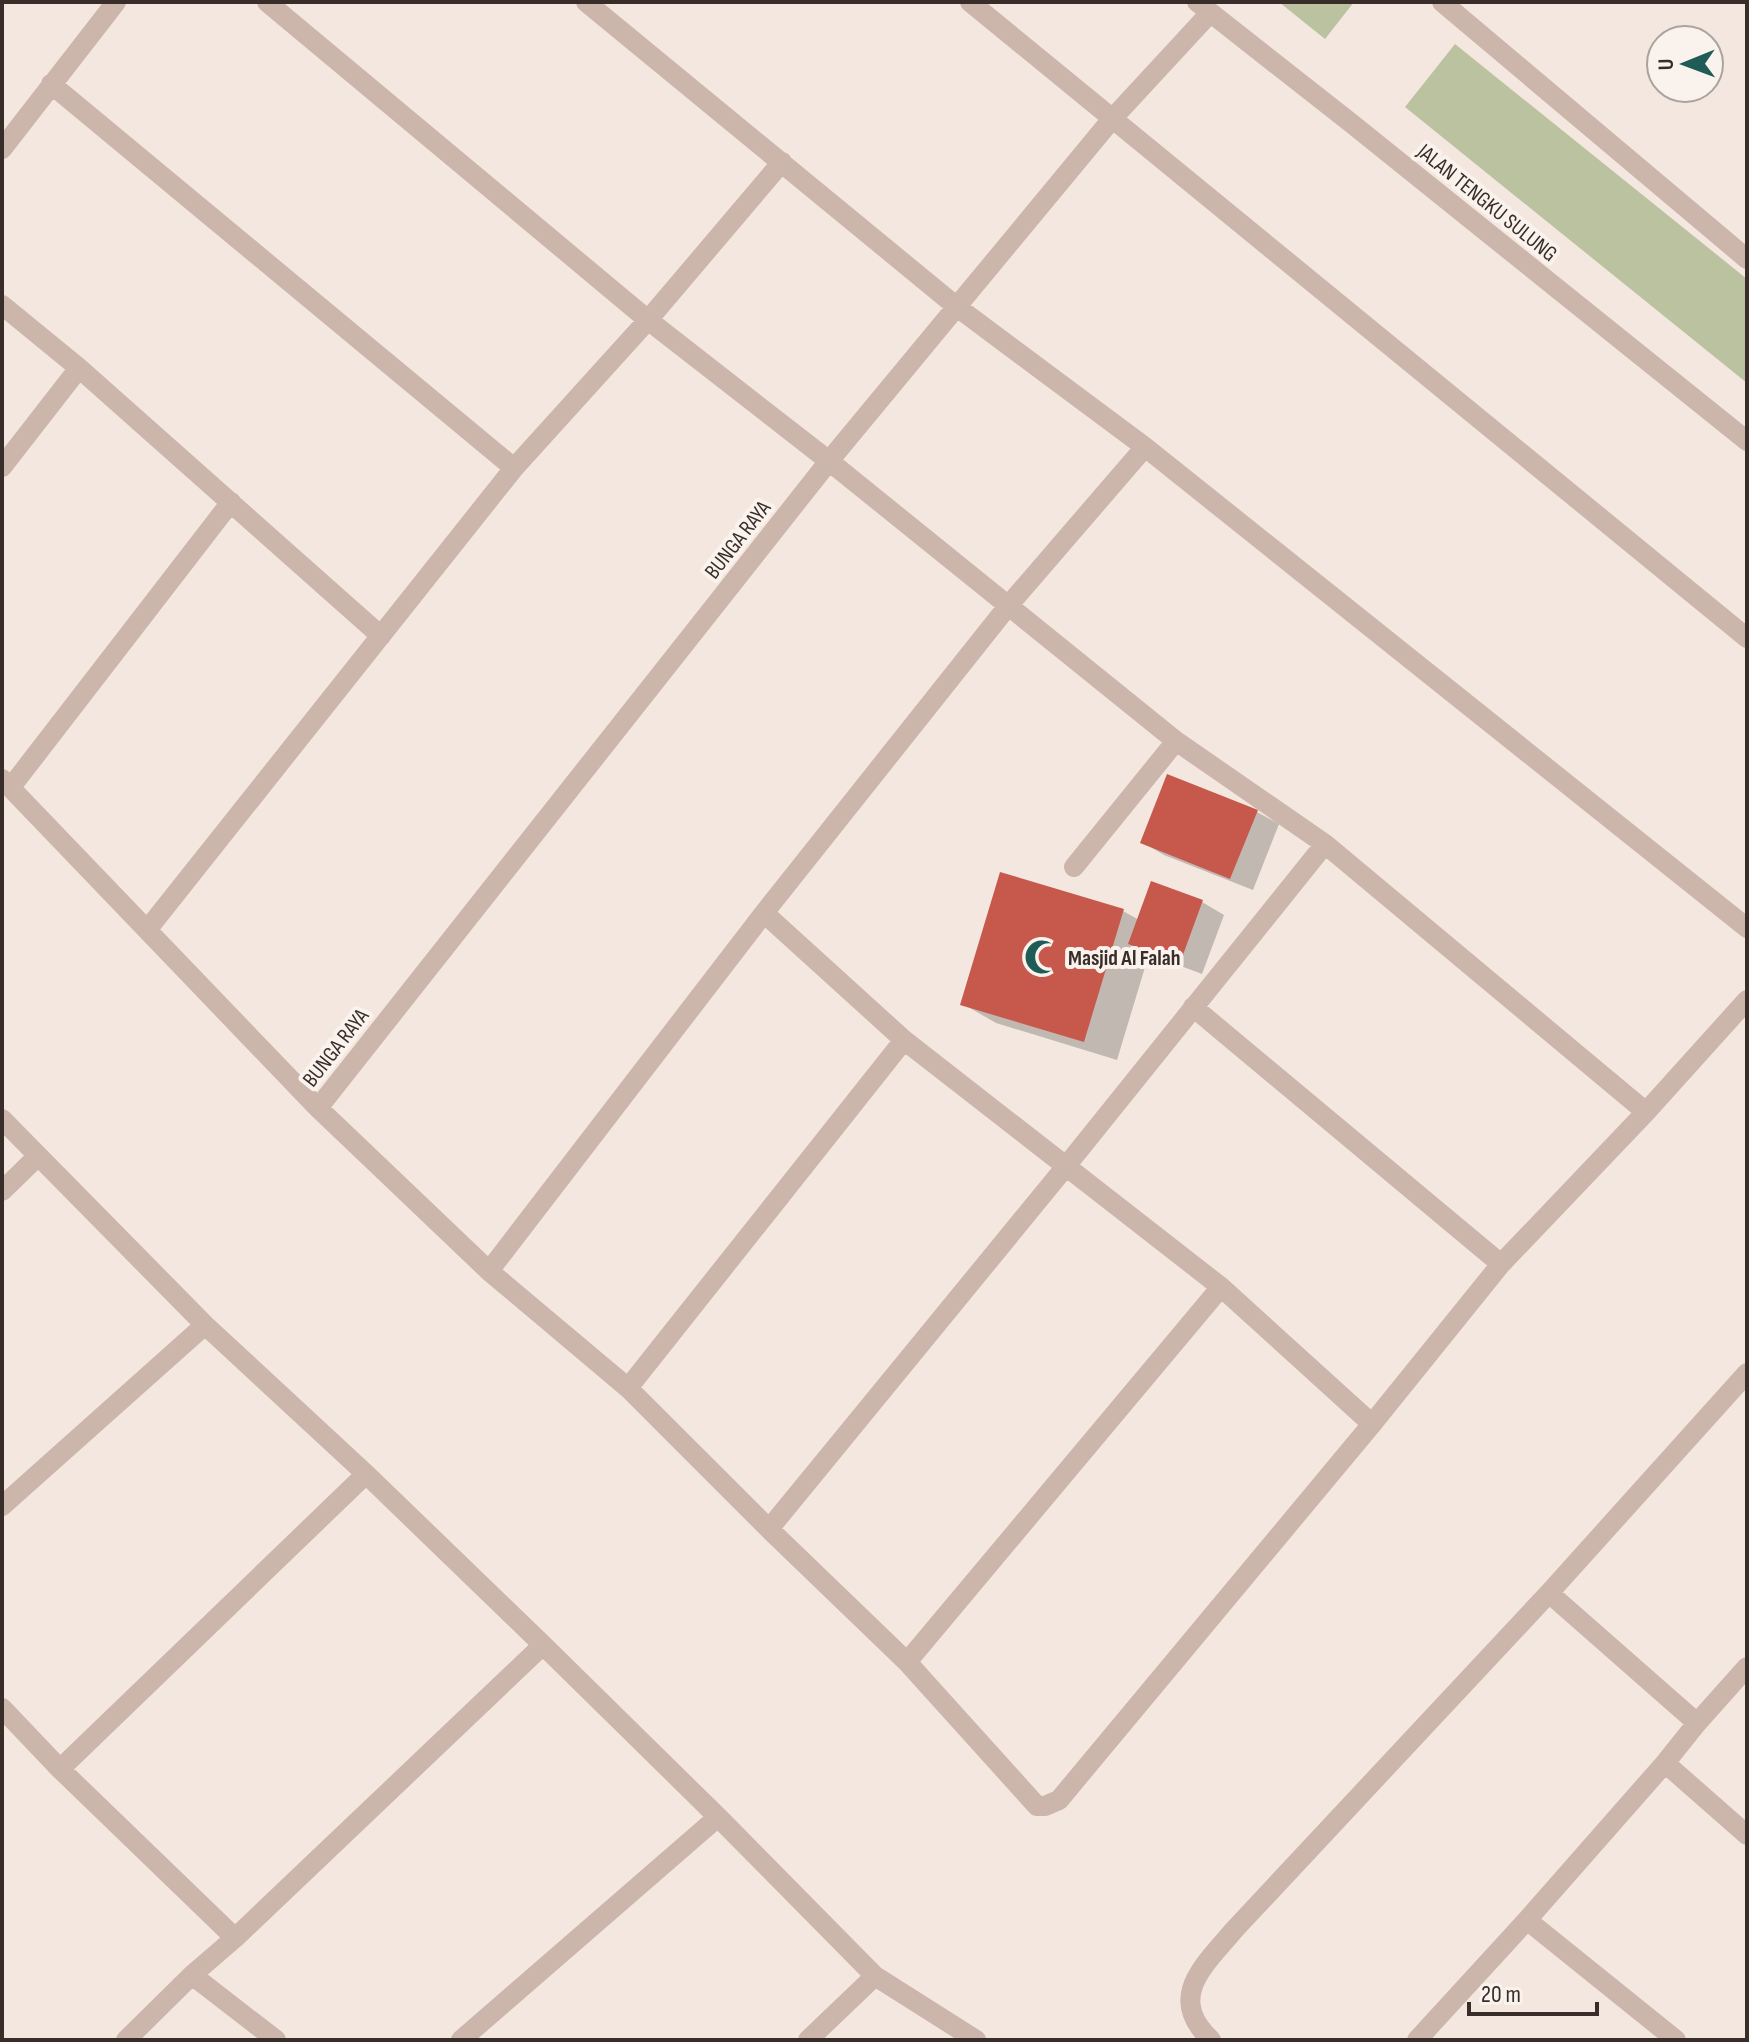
<svg xmlns="http://www.w3.org/2000/svg" width="1749" height="2042" font-family="'Sofia Sans Condensed',sans-serif">
<rect width="100%" height="100%" fill="#f3e7df"/>
<path fill="#bbc29f" d="M1279,2H1354L1325,39Z
M1455,44L1747,279V383L1405,107Z"/>
<path fill="#0003" d="M1257,812L1279,824L1253,890L1164,855L1142,842Z
M1202,902L1224,915L1202,974L1149,954L1117,1060L996,1023L963,1004L1123,911L1139,920Z"/>
<path fill="#c6594b" d="M1167,774L1258,810L1230,879L1140,843Z
M1000,872L1124,909L1084,1042L960,1005Z
M1151,881L1203,900L1180,963L1128,944Z"/>
<g fill="none" stroke-linecap="round" stroke-linejoin="round">
<path stroke="#ccb5ab" stroke-width="20" d="M267,2L648,320L829,461L1176,741L1325,844L1646,1112
M586,2L957,307L1145,447L1747,928
M970,2L1747,638
M1197,2L1351,123L1747,441
M1442,2L1747,259
M51,84L514,468
M2,149L116,2
M2,305L79,368L381,636
M2,467L79,368
M2,779L318,1108L489,1271L628,1388L769,1529L907,1662L1037,1806H1045L1059,1800L1372,1424L1501,1264L1646,1112L1747,1000
M11,787L231,502
M1074,867L1176,741
M764,913L904,1040L1221,1287L1372,1424
M147,930L514,468L648,320L782,162
M1193,1007L1501,1264
M318,1108L829,461L1112,119L1210,13
M2,1119L205,1325L366,1474L543,1645L718,1817L875,1976L976,2040
M2,1191L37,1157
M489,1271L764,913L1008,606L1145,447
M628,1388L904,1040
M2,1506L205,1325
M769,1529L1067,1165L1325,844
M1549,1593L1697,1723
M907,1662L1221,1287
M2,1708L60,1769L235,1938
M1665,1763L1747,1835
M60,1769L366,1474
M1527,1920L1676,2040
M192,1975L276,2040
M126,2040L192,1975L235,1938L543,1645
M461,2040L718,1817
M808,2040L875,1976
M1211,2040C1166,1997 1204,1966 1234,1930L1549,1593L1747,1373
M1417,2040L1527,1920L1665,1763L1697,1723L1747,1667"/>
</g>
<defs>
<g id="mosque-bare" transform="scale(2.76)"><path d="M3.5-4.9A6 6 0 1 0 3.5 4.9A5 5 0 1 1 3.5-4.9Z" fill="#1f5b57" stroke="#faf2ec" stroke-width="2.5" paint-order="stroke"/></g>
</defs>
<g fill-rule="evenodd">
<use href="#mosque-bare" x="1042" y="957"/>
</g>
<g text-anchor="middle" stroke-width="8" stroke-linejoin="round" paint-order="stroke">
<g font-size="22" fill="#392d2a" stroke="#faf2ec">
<text transform="translate(1488 202) rotate(39)" y="8">JALAN TENGKU SULUNG</text>
<text transform="translate(737 539) rotate(-52)" y="8">BUNGA RAYA</text>
<text transform="translate(335 1047) rotate(-52)" y="8">BUNGA RAYA</text>
</g>
<g font-size="22" font-weight="bold" fill="#392d2a" stroke="#faf2ec" text-anchor="start">
<text x="1068" y="965">Masjid Al Falah</text>
</g>
</g>
<rect width="1749" height="2042" fill="none" stroke="#392d2a" stroke-width="8"/>
<g transform="translate(1685 64) rotate(269)"><circle r="38" fill="#faf2ec" stroke="#ada39e" stroke-width="2"/>
<path d="M0-6L14 30L0 20L-14 30Z" fill="#1f5b57"/>
<text y="-12" font-size="22" font-weight="bold" text-anchor="middle" fill="#392d2a">U</text>
</g>
<path d="M1469 2002v12h128v-12" fill="none" stroke="#392d2a" stroke-width="4"/>
<text x="1481" y="2002" font-size="24" fill="#392d2a" stroke="#faf2ec" stroke-width="6" paint-order="stroke">20 m</text>
</svg>
